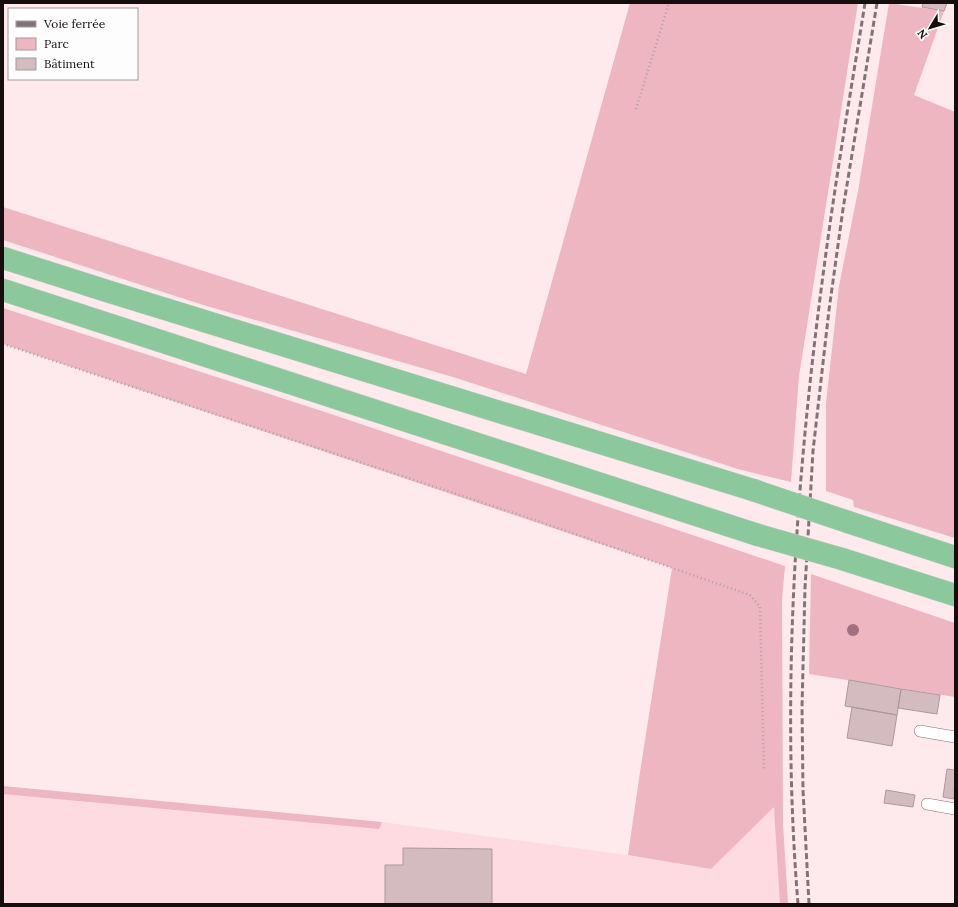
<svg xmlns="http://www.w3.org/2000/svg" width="958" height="907" font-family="Lora,serif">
<rect width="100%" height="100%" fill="#feeaed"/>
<path fill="#fedbe1" d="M3,788L382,822L628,855L711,869L774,806L786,904H3Z"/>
<path fill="#eeb6c1" d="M630,3H793L797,4V3H858L799,376L791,482L738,469L453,377L200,304L3,240V207L526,374Z
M889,3L944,11L914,95L955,112V538L854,507L853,500L826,491V403L839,286L858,191Z
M3,308L325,412L785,566L782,600L783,824L788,904H780L774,807L711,869L628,855L640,772L672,568L3,344Z
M811,574L955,623V697L809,674Z
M3,786L382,822L379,829L3,794Z"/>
<path fill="#d4bbbf" stroke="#af979b" d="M923,3H947L944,11L922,7Z
M849,680L901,689L897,715L845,706Z
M901,689L940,695L937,714L898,708Z
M852,707L897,715L892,746L847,738Z
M947,769L955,770L954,799L943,797Z
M886,790L915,795L913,807L884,803Z
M403,848L492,849V904H385V865H403Z"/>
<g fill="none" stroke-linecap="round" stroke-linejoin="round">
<g stroke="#846d71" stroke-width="12">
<path id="service" d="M920,731L955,737
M927,804L955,809"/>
</g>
<g stroke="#d0cfcf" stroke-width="23">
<path id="trunk" d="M3,258L110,292L753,490
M3,290L758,535
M848,522L955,557
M842,559L955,595"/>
</g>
<path stroke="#b1a1a3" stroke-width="2.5" stroke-dasharray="1 3" stroke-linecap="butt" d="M636,109L669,3
M3,344L529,518L750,595L760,607L764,771"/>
<use href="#service" stroke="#fff" stroke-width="11"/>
<use href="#trunk" stroke="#8bc89c" stroke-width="22"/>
<path stroke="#827476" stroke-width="3" stroke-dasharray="6 3" stroke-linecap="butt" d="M798,904C779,673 799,439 832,210C842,141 854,72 865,3
M809,904L803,790L802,707L805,588L813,451L829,310L843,209L877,3"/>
<g stroke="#d0cfcf" stroke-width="23" stroke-linecap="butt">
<path id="trunk-bridge" d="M753,490L848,522
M758,535L842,559"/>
</g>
<use href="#trunk-bridge" stroke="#8bc89c" stroke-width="22"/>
</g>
<circle fill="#a27080" cx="853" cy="630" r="6"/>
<rect width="958" height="907" fill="none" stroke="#150d0e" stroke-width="8"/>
<rect x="8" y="8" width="130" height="72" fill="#fdfdfd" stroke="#a09d9d"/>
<rect x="16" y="21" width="20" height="6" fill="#827476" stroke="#a09d9d"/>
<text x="44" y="28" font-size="12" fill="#150d0e">Voie ferrée</text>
<rect x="16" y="38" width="20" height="12" fill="#eeb6c1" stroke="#a09d9d"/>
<text x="44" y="48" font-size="12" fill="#150d0e">Parc</text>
<rect x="16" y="58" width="20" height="12" fill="#d4bbbf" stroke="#a09d9d"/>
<text x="44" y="68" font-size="12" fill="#150d0e">Bâtiment</text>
<g transform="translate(930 28) rotate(232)" stroke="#fdfdfd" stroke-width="3" paint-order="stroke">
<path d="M0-3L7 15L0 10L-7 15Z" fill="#150d0e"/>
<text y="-6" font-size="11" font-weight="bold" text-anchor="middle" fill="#150d0e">N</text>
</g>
</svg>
